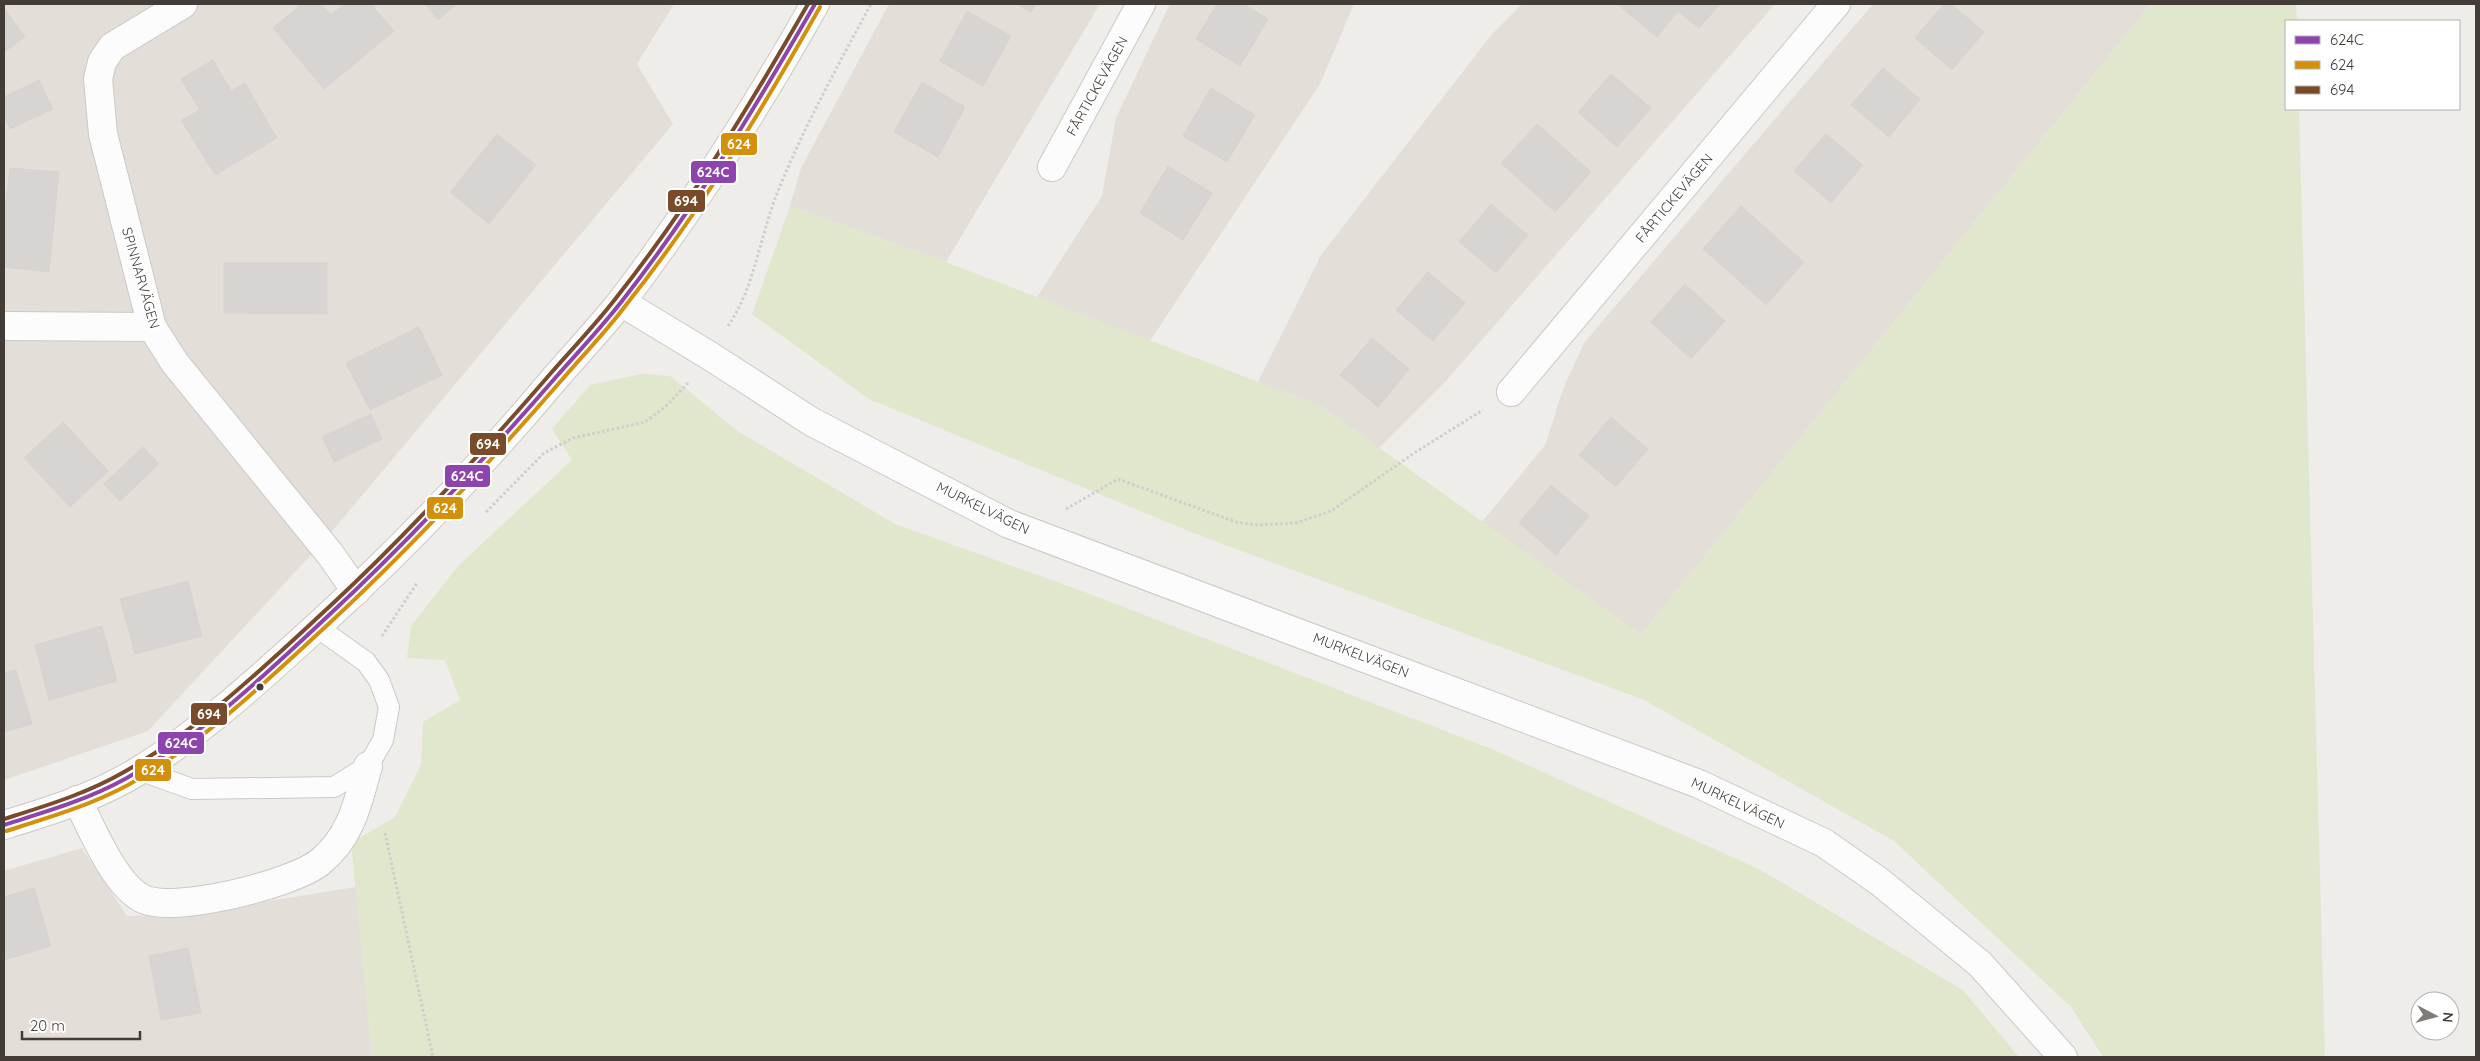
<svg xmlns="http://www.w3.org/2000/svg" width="2480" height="1061" font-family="Quicksand,sans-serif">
<rect width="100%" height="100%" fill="#efedea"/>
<path fill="#e3ded8" d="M4,4H674L637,64L673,124L323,542L148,731L4,780Z
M889,4H1100L946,262L790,206L801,168Z
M1170,4H1354L1320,84L1150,341L1037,297L1102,196L1116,118Z
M1522,4H1775L1445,382L1379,448L1321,406L1258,382L1321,255L1492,34Z
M1873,4H2151L1641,635L1482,522L1545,445L1563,389L1584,343Z
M82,848L127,916L188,914L356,887L372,1057H4V871Z"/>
<path fill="#e0e7cc" d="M2151,4H2296L2297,21H2286V109H2299L2325,1057H2103L2071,1007L1894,841L1644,700L1196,534L869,399L752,314L790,206L946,262L1321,406L1641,635Z
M641,374L670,376L739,432L895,524L1082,591L1492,749L1759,869L1963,990L2019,1057H372L351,843L395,817L421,765L423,722L460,700L445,660L407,658L411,626L459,565L572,460L552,429L590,385Z"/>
<path fill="#d7d4d1" stroke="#d7d4d0" d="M302,4H321L331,15L344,4H371L394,31L324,89L273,28Z
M425,4H457L438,20Z
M1017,4H1036L1031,12Z
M1217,4H1243L1268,19L1240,66L1196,39Z
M1617,4H1720L1699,28L1678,11L1657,37Z
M1944,4H1951L1984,32L1952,70L1915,38Z
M4,8L25,37L4,52Z
M967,11L1011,36L983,86L940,61Z
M213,60L231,91L245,83L277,138L215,175L181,120L200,110L181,79Z
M1883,68L1920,99L1889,137L1851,105Z
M1611,74L1651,108L1617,147L1578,112Z
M39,80L53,109L10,129L4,116V97Z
M922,82L965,107L938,157L894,132Z
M1211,88L1255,115L1227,162L1183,136Z
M1537,124L1591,172L1555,212L1501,163Z
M497,134L536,165L489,224L450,192Z
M1826,134L1863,165L1831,203L1794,171Z
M1168,166L1212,193L1183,240L1140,213Z
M10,168L59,172L49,272L4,267V200H6Z
M1491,204L1528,235L1496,273L1459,242Z
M1741,206L1804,262L1766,305L1703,249Z
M224,263H327V314L224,313Z
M1428,272L1465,303L1433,341L1396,310Z
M1685,284L1725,321L1691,359L1651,322Z
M419,327L442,375L370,410L346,363Z
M1372,338L1409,369L1378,407L1340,375Z
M371,414L382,439L334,462L322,437Z
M1611,417L1648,449L1616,487L1579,455Z
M63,422L108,471L70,507L24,458Z
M143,447L159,464L120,501L104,484Z
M1551,485L1589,516L1556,555L1519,523Z
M188,581L202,636L135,654L120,599Z
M102,626L117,681L49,700L35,645Z
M16,670L32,724L4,732V673Z
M34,888L51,946L4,960V897Z
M188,948L201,1013L161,1020L149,956Z"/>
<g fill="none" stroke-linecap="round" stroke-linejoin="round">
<g stroke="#cbc9c6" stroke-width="22">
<path id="service" d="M139,770L192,789L334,787L368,766L383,740L389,707L379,680L366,662L317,627"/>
</g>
<g stroke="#cbc9c6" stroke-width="30">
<path id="minor" d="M183,4L112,47L102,62L98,79L103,134L152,327L175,363L330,554L356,591
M1052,167L1141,4
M621,302L710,356L812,422L1009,524L1699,784L1824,843L1880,882L1980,964L2063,1057
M4,326L152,327
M1511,392L1836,4
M77,800C92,828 113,882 141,898C171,915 293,884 320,862C351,837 358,803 368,766"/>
</g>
<g stroke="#cbc9c6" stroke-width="30">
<path id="tertiary" d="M4,825C50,811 99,796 140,770C207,728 266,673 323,621C406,545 484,463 556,377C578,352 601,327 622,301C693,207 757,107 815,4"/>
</g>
<path stroke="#d0cdcb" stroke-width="3" stroke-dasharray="2.5 2.5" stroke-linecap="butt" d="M728,326C755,287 760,235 778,191C804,127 838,65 871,4
M1066,509L1118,479L1236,522L1257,525L1296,523L1331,511L1414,453L1483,410
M486,512L544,453L573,438L645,422L666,406L689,382
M382,636L417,583
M385,833L433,1057"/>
<use href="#service" stroke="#fdfcfc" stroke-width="20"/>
<use href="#minor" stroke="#fdfcfc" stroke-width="28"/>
<use href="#tertiary" stroke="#fdfcfc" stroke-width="28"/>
<g stroke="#fff" stroke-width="8">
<path id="bus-1" d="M4,825C45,812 87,800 125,779C200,737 265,675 328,616C409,541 483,461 556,377C578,352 601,328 622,301C695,208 756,106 815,4"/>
</g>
<g stroke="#fff" stroke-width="8">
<path id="bus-2" d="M6,831C47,818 89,806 128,785C200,745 262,685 322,630C407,552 485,468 560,382C582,356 606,332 626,305C700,212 762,110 820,7"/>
</g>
<g stroke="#fff" stroke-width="8">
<path id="bus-3" d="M4,819C45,806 86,794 124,772C200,729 265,666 329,607C408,534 480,455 551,373C573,348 596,324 616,298C689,206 750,105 808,4"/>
</g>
<use href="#bus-1" stroke="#8e44ad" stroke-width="4"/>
<use href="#bus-2" stroke="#d3910b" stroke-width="4"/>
<use href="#bus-3" stroke="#7a4b2a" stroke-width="4"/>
</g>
<circle fill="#443d37" stroke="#fff" stroke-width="2" cx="260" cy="687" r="4.5"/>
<g text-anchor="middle" stroke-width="4.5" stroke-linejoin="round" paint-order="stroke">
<g font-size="14" fill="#443d37" stroke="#fff">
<text transform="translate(1097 86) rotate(-61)" y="5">FÅRTICKEVÄGEN</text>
<text transform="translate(1674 198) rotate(-50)" y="5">FÅRTICKEVÄGEN</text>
<text transform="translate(141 278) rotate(74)" y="5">SPINNARVÄGEN</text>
<text transform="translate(983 508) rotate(26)" y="5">MURKELVÄGEN</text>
<text transform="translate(1361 655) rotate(21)" y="5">MURKELVÄGEN</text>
<text transform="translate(1738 803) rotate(25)" y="5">MURKELVÄGEN</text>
</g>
</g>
<g stroke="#fff" stroke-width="2">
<rect x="720" y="132" width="38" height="24" rx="5" fill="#d3910b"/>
<rect x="690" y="160" width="47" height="24" rx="5" fill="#8e44ad"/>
<rect x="667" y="189" width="39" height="24" rx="5" fill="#7a4b2a"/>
<rect x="469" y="432" width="38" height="24" rx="5" fill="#7a4b2a"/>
<rect x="444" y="464" width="47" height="24" rx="5" fill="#8e44ad"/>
<rect x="426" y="496" width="38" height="24" rx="5" fill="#d3910b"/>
<rect x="190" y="702" width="38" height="24" rx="5" fill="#7a4b2a"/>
<rect x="157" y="731" width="48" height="24" rx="5" fill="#8e44ad"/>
<rect x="134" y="758" width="38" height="24" rx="5" fill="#d3910b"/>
</g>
<g font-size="14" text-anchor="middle" font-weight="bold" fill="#fff">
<text x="739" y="149">624</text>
<text x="713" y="177">624C</text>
<text x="686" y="206">694</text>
<text x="488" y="449">694</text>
<text x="467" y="481">624C</text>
<text x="445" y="513">624</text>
<text x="209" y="719">694</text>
<text x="181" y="748">624C</text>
<text x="153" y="775">624</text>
</g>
<rect width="2480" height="1061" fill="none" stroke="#443d37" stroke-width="10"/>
<rect x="2285" y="20" width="175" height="90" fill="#ffffff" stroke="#b4b1af"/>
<rect x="2295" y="36" width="25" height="8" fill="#8e44ad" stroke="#b4b1af"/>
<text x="2330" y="45" font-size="15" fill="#443d37">624C</text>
<rect x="2295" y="61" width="25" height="8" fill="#d3910b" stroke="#b4b1af"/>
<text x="2330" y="70" font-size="15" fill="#443d37">624</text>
<rect x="2295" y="86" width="25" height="8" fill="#7a4b2a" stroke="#b4b1af"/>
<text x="2330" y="95" font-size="15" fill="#443d37">694</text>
<g transform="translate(2435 1016) rotate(96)"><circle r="24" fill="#ffffff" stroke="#b4b1af"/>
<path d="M0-4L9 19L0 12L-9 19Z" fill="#807b76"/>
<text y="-8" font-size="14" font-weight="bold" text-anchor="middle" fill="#443d37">N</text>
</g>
<path d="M22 1031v8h118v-8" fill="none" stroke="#443d37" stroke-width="2.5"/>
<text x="30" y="1031" font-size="15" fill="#443d37" stroke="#ffffff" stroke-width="4" paint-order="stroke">20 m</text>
</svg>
